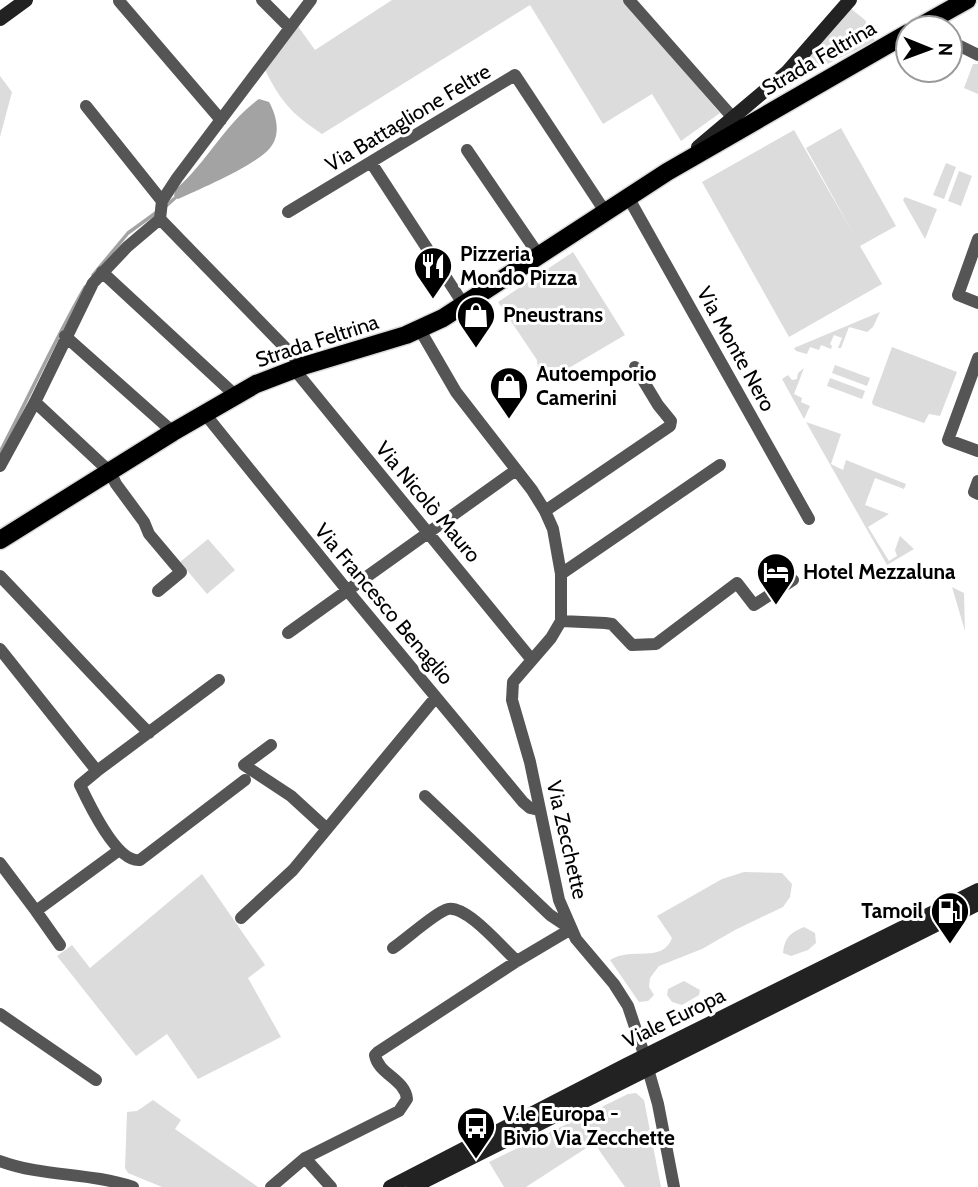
<svg xmlns="http://www.w3.org/2000/svg" width="978" height="1187" font-family="Cabin,sans-serif">
<rect width="100%" height="100%" fill="#fff"/>
<path fill="#dcdcdc" d="M392,0H624L720,113L681,141L652,94L603,124L530,5L322,134C292,114 281,102 265,70L297,25L315,50Z
M849,7L865,20L875,41L788,83L787,80Z
M973,64H978V94L964,88Z
M0,76L12,92L0,137Z
M841,128L896,226L860,246L882,284L789,337L702,182L794,130L853,233L806,148Z
M946,163L956,167L944,199L933,195Z
M959,171L972,176L961,206L948,201Z
M905,197L937,209L925,239L903,200Z
M573,252L625,335L545,382L538,370L537,360L498,302Z
M880,312L873,327L867,332L849,327L841,348H838L842,338L834,335L830,344L832,346L831,349L821,345L819,350L810,347L807,354L796,351L794,348Z
M892,347L957,372L940,416L929,414L924,423L873,405L872,402Z
M835,365L870,378L867,386L832,373Z
M804,368L794,394L802,398L801,402L810,406L804,419L782,379L788,375L792,380L797,379L798,373Z
M830,378L865,391L862,399L827,386Z
M806,422L841,434L831,464L843,470L846,460L906,484L904,489L875,478L865,505L889,514L868,527L889,561L897,556L895,550L900,536L914,549L887,565Z
M208,539L235,570L207,594L180,562Z
M952,587L964,593L965,631Z
M744,872L782,873L792,884L790,897L783,907L735,930L702,949L659,966L650,978L649,987L654,995L648,1001L639,1002L610,960C633,946 662,964 672,938L657,916L722,879Z
M202,874L265,965L248,978L281,1037L198,1079L167,1034L136,1056L57,956L72,945L90,968Z
M804,927L815,933L816,943L808,950L791,956L783,953C785,937 790,933 804,927Z
M684,981L700,990L699,995L682,1005L672,1002L667,995L668,989Z
M636,1093L644,1100L661,1187H625L594,1143L526,1187H504L489,1162L628,1094Z
M153,1100L181,1120L175,1129L258,1187H162L128,1173L125,1168L127,1112L137,1111Z"/>
<path fill="#a3a3a3" d="M259,99L269,102C277,116 281,135 270,148C255,166 200,189 178,199L175,198L174,195L176,189C207,162 227,121 259,99Z"/>
<g fill="none" stroke-linecap="round" stroke-linejoin="round">
<path stroke="#a3a3a3" stroke-width="3.5" d="M166,206L175,198
M93,275L128,233L157,212
M0,452C29,397 54,341 85,287"/>
<g stroke="#dbdbdb" stroke-width="21">
<path id="primary" d="M917,28L967,0
M0,540L173,432L256,384L303,366L406,335L443,318L667,172L908,33"/>
</g>
<path stroke="#555" stroke-width="12" d="M262,0L290,28
M629,0L734,119
M119,1L221,120
M950,41L978,55
M86,106L162,201
M467,150L540,257
M372,164L464,305
M628,197L809,519
M288,212L515,75L606,213
M160,219L303,366
M978,239L958,295L978,303
M102,272L236,396
M420,330L456,392L532,490L545,511L553,529L561,574V621L551,638L513,682L512,700L530,762L559,900L576,939L614,984L628,1006L642,1048L658,1104L674,1187
M65,336L173,432
M978,358L948,440L978,451
M294,369L532,660
M35,402L110,472L116,484L144,522L149,534L181,572L158,591
M205,414L347,590L523,802L530,808L539,810
M0,466L35,402L93,283L127,247L160,219L162,201L177,178L311,0
M978,481L974,492L978,494
M545,511L670,426L671,421L658,405L635,367
M561,574L720,465
M0,576C50,628 98,681 149,733
M561,621L605,623L612,624L632,645L656,644L737,583L754,605L793,580
M288,633L516,470
M0,649L97,771L80,785C89,804 117,863 140,860L245,780
M271,745L244,765L291,796L327,829
M97,771L219,680
M0,863L36,911L118,851
M36,911L60,945
M241,918L293,870L436,697
M393,948C405,940 436,912 448,909C467,905 503,949 517,961
M0,1014L96,1080
M0,1161C43,1177 88,1172 133,1187
M271,1187L305,1158
M331,1187L305,1158L399,1111L407,1099C405,1079 378,1074 375,1055L378,1052L517,961L571,929L550,915L425,796"/>
<path stroke="#222" stroke-width="14" d="M0,19L26,0
M698,147L787,72L850,0
M390,1187L626,1065L978,890
M413,1187L978,904"/>
<use href="#primary" stroke="#000" stroke-width="18"/>
</g>
<defs>
<g id="restaurant-pin" transform="scale(2.0125)"><path d="M0 17L-7.5 6A9.5 9.5 0 1 1 7.5 6Z" fill="#000" stroke="#fff"/><path d="M-5-6h1v4h1v-4h1v4h1v-4h1v5L-1.5 .5V6h-2V.5L-5-1ZM5-6V6H3V1.5H1.5Q1.5-4 5-6Z" fill="#fff"/></g>
<g id="shop-pin" transform="scale(2.0125)"><path d="M0 17L-7.5 6A9.5 9.5 0 1 1 7.5 6Z" fill="#000" stroke="#fff"/><path d="M-5-2.5h2.3a2.7 3.5 0 0 1 5.4 0H5L5.5 6h-11ZM-1.5-2.5h3a1.5 2.3 0 0 0-3 0Z" fill="#fff"/></g>
<g id="hotel-pin" transform="scale(2.0125)"><path d="M0 17L-7.5 6A9.5 9.5 0 1 1 7.5 6Z" fill="#000" stroke="#fff"/><path d="M-6-4.5h1.5V1H6V5H4.5V3h-9V5H-6ZM-4 0a1.8 1.8 0 1 1 3.6 0ZM.5 0V-2.5h3Q6-2.5 6 0Z" fill="#fff"/></g>
<g id="fuel-pin" transform="scale(2.0125)"><path d="M0 17L-7.5 6A9.5 9.5 0 1 1 7.5 6Z" fill="#000" stroke="#fff"/><path d="M-5.5-6h7V0h2V4h1.3V-2.5L3-4.5l.8-.8L6-3V5H2.5V1h-1V6h-7ZM-4.2-4.7v3.2H.2V-4.7Z" fill="#fff"/></g>
<g id="bus-pin" transform="scale(2.0125)"><path d="M0 17L-7.5 6A9.5 9.5 0 1 1 7.5 6Z" fill="#000" stroke="#fff"/><path d="M-5-6H5V4H4V6H2V4H-2V6H-4V4H-5ZM-3.5-4V0h7V-4ZM-3.5 1.2v1.5H-2V1.2ZM2 1.2v1.5H3.5V1.2Z" fill="#fff"/></g>
</defs>
<g fill-rule="evenodd">
<use href="#restaurant-pin" x="433" y="266"/>
<use href="#shop-pin" x="476" y="315"/>
<use href="#shop-pin" x="509" y="386"/>
<use href="#hotel-pin" x="776" y="572"/>
<use href="#fuel-pin" x="950" y="911"/>
<use href="#bus-pin" x="476" y="1126"/>
</g>
<g text-anchor="middle" stroke-width="6" stroke-linejoin="round" paint-order="stroke">
<g font-size="21" fill="#000" stroke="#fff">
<text transform="translate(819 58) rotate(-30)" y="7">Strada Feltrina</text>
<text transform="translate(408 118) rotate(-31)" y="7">Via Battaglione Feltre</text>
<text transform="translate(317 341) rotate(-18)" y="7">Strada Feltrina</text>
<text transform="translate(736 349) rotate(61)" y="7">Via Monte Nero</text>
<text transform="translate(428 502) rotate(50)" y="7">Via Nicolò Mauro</text>
<text transform="translate(384 604) rotate(50)" y="7">Via Francesco Benaglio</text>
<text transform="translate(567 840) rotate(77)" y="7">Via Zecchette</text>
<text transform="translate(674 1018) rotate(-26)" y="7">Viale Europa</text>
</g>
<g font-size="21" font-weight="bold" fill="#000" stroke="#fff" text-anchor="start">
<text x="460" y="261">Pizzeria<tspan x="460" dy="24">Mondo Pizza</tspan></text>
<text x="503" y="322">Pneustrans</text>
<text x="536" y="381">Autoemporio<tspan x="536" dy="24">Camerini</tspan></text>
<text x="803" y="579">Hotel Mezzaluna</text>
<text x="923" y="918" text-anchor="end">Tamoil</text>
<text x="503" y="1121">V.le Europa -<tspan x="503" dy="24">Bivio Via Zecchette</tspan></text>
</g>
</g>
<g transform="translate(929 49) rotate(91)"><circle r="33" fill="#ffffff" stroke="#999999" stroke-width="2"/>
<path d="M0-5L12 26L0 18L-12 26Z" fill="#000000"/>
<text y="-10" font-size="19" font-weight="bold" text-anchor="middle" fill="#000000">N</text>
</g>
</svg>
